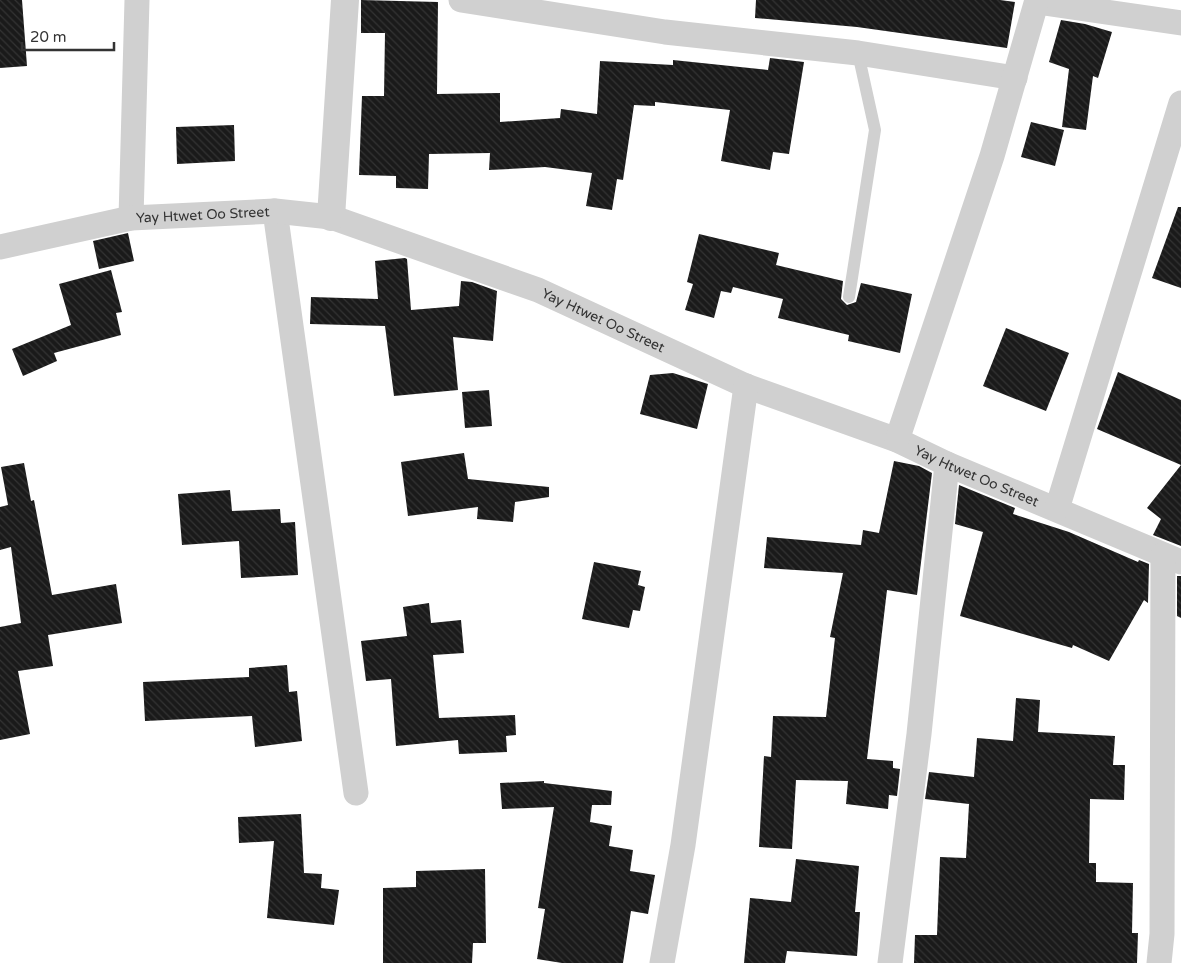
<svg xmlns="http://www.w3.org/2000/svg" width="1181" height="963" font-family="'Varela Round',sans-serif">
<defs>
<pattern id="building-back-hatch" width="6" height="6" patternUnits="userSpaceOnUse" patternTransform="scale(1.25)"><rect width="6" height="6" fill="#1a1a1a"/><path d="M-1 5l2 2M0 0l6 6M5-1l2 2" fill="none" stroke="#333"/></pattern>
</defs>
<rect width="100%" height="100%" fill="#fff"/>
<path fill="url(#building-back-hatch)" d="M0,0H22L27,66L0,68Z
M361,0L438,2L437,94L500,93V122L560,118L561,109L597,114L600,61L673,65V60L768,70L770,58L804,62L789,154L773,152L770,170L721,161L730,110L655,102V106L634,105L623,180L617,179L612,210L586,206L592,173L545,167L489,170L490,153L429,154L428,189L396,188V176L359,175L362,96H384L385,33H361Z
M756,0H1000L1015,2L1007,48L857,27L755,18Z
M1061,20L1085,24L1112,32L1098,78L1093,76L1086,130L1062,127L1069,69L1049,62Z
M1031,122L1064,130L1055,166L1021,157Z
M234,125L235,161L177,164L176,127Z
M1178,207H1181V288L1152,278Z
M128,233L134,261L99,269L93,241Z
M699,234L779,253L776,265L843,281L841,299L847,305L856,302L861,283L912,294L900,353L848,341L849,335L778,318L783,299L733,287L731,293L721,291L714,318L685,310L693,284L687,282Z
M405,258L407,259L411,310L459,306L461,281L472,282L497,291L493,341L453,337L458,390L394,396L385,326L310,324L311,297L378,299L375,261Z
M111,270L122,312L116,313L121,335L54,353L57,361L23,376L12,349L71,325L59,284Z
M1006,328L1069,353L1046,411L983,386Z
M1118,372L1181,400V546L1153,535L1161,519L1147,508L1181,465L1097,429Z
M673,373L708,384L697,429L640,414L650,375Z
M489,390L492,426L465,428L462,392Z
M464,453L468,479L549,487V497L515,502L513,522L477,519L478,507L408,516L401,462Z
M894,461L919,466L932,473L917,595L887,590L867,759L893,761V768L900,769L897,796L889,795L888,809L846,804L848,781L796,780L792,849L759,847L764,756L771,757L773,716L826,717L835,638L830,637L843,573L764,568L767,537L861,545L863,530L879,533Z
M24,463L31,501L34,500L52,595L116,584L122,623L48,635L53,666L18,671L30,734L0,740V627L21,623L11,547L0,550V507L8,505L1,467Z
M959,485L1015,508L1013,514L1069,532L1138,562L1139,560L1149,564L1148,603L1144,600L1109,661L1073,645L1072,648L960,616L983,532L955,524Z
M230,490L232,511L280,509L281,523L295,522L298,575L241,578L239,541L182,545L178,494Z
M594,562L641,571L638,585L645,587L640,611L633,610L629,628L582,619Z
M1177,576H1181V618L1177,616Z
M429,603L431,623L461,620L464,653L433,655L439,718L515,715L516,735L506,736L507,752L459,754L458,740L396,746L391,679L366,681L361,641L407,636L403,607Z
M287,665L289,692L297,691L302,741L255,747L252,716L145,721L143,682L249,677V668Z
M1016,698L1040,700L1038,732L1115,736L1113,765H1125L1124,800L1090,799L1089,863H1096V882L1133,883L1132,933H1138L1137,963H914L915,935H937L940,857L966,858L969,804L925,799L929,772L974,777L977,738L1013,741Z
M544,781V783L612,791L611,805H592L590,822L612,826L609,846L633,850L630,871L655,875L648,914L631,911L623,963H562L537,959L545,909L538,908L554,807L502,809L500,783Z
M301,814L304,873L322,874L321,888L339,890L334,925L267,918L274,841L239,843L238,817Z
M796,859L859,866L855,912H860L857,956L787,951L785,963H744L750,898L791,902Z
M485,869L486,943H473L472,963H383V888L416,887V871Z"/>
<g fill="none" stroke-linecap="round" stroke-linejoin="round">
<path stroke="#d0d0d0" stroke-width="12" d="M849,297L875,130L858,53"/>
<g stroke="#d0d0d0" stroke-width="25">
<path d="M461,0L665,32L858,53L1015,78"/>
<path d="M1037,2L1181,23"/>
<path d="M275,211L356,793"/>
<path d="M131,218L137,0"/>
<path id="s1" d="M0,247L131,218L275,211L331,217L538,290L746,386L897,440L947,464L1181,562"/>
<path d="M897,440L992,156L1037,0"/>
<path d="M1057,509L1181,103"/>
<path d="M662,963L683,845L746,386"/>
<path d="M890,963L919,734L947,464"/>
<path d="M1159,963L1162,934L1163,555"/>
</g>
<path stroke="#d0d0d0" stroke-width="28" d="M331,217L345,0"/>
</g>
<g text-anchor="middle" stroke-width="5" stroke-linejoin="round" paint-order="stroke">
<g font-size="14" fill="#333" stroke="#fff">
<text dy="5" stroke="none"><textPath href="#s1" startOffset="206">Yay Htwet Oo Street</textPath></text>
<text dy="5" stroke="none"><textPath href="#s1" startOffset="626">Yay Htwet Oo Street</textPath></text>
<text dy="5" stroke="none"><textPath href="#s1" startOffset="1031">Yay Htwet Oo Street</textPath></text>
</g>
</g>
<path d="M22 42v8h92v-8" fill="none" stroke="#333333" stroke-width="2.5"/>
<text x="30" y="42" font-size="15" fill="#333333" stroke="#ffffff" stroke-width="4" paint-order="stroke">20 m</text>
</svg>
